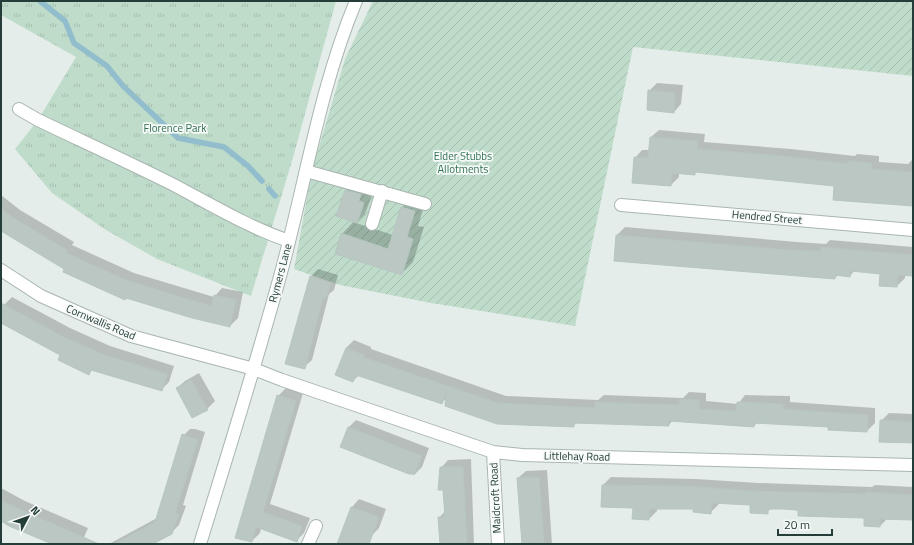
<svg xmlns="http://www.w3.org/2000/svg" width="914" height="545" font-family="'Titillium Web',sans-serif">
<defs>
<pattern id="park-tufts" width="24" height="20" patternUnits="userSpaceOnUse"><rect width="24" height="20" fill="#bfdcca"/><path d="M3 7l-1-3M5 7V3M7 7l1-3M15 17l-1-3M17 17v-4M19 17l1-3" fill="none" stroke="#a4beae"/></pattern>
<pattern id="garden-furrows" width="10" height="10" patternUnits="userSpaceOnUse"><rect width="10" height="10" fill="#bfdcca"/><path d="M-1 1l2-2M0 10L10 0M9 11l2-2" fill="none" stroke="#a4beae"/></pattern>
</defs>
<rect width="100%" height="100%" fill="#e5edea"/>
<path fill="url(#park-tufts)" d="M1,1H336L292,161L251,296L157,259L106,230L52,193L15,149L38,120L76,57L1,15Z"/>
<path fill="url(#garden-furrows)" d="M373,1H913V76L633,47L575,326L431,303L340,285L294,269L312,170L345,59Z"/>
<path fill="#0003" d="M657,83L683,85L681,104L674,112L649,91Z
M659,130L705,134L704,142L791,149L855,156L857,154L879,156V162L908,164L913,159V205L835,185L697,171L694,174L679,173V177L671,185L635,158L642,150H650L651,137Z
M354,182L372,195L365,214L357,222L337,215L346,190Z
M1,195L20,210L74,242L72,245L134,273L214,297L222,288L243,292L238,318L230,326L66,269L1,230Z
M413,196L426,200L418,226L424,227L413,262L402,273L342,234L353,222L393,235L402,208Z
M625,227L797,242L826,244L830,240L913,247V275H905V278L897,286L881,273L855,270L850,276L839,274L835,278L615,260L617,235Z
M318,269L338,275L334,290L329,294L312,360L304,367L311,276Z
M12,297L70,328L110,346L174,366L169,382L161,390L93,369L88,373L61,355L1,322V310L4,305Z
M354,340L371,347V349L506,396L598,400L604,395L683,398L689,392L706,393V401L738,404L745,395L790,396V402L875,408V423L867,431L829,426L757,423L754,426L673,420L669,425L578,422L573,426L447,398L441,403L359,375L353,381L346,348Z
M199,373L215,401L207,409L177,388L185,381Z
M286,388L303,393L270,504L310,518L304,533L297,540L261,528L260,533L252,541L278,396Z
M889,413L913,414V442L881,421Z
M356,420L429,448L422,467L414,475L341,446L348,428Z
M190,429H195L205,432L183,505L186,506L179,525L171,533L151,544H109L157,518L182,437Z
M471,459L474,544H441L439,518L445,511L441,468L448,460Z
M547,470L552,544H523L518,478L526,471Z
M611,477L696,479L759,483L872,487L875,485L913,487V519H887L880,526L865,517L772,508L767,512L751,504L719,503L718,505L710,513L694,508H657V511L649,519L603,485Z
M1,488L25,501L88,528L81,544H54L1,520Z
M359,499L386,509L379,528L364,544H338L352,507Z"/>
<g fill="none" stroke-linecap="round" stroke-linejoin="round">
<path stroke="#91bdcd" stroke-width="5.5" d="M40,1L65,21L74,43L107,66L123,86L178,138L224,147L248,166L262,181
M269,189L275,196"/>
</g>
<path fill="#bac7c3" stroke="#b7c6c2" d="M648,90L675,93L674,113L647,110Z
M650,137L698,141L697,149L783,156L848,164V161L872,163L871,169L913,172V206L833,200L834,186L695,172V175L672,173L671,186L632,183L634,157L648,158Z
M345,190L361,194L359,201L364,203L357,223L336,216Z
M401,207L415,211L407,237L413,239L402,275L335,254L341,233L388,249Z
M1,208L12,217L67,250L66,253L126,280L211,306L214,295L236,300L230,327L192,318L126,298L125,300L63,272L64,269L1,231Z
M616,235L788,250L821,251V247L913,255V276L898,275L897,287L879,286L880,274L851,271L850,277L835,275V279L614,261Z
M310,276L331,283L326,299L323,298L305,369L285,364Z
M1,303L62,336L102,354L167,374L162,391L91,370L89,375L58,360L60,355L1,323Z
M346,348L364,355L363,357L498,403L595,408V402L679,405L680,399L699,400V409L736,411L737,402L783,404V409L868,415L867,432L828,430V427L754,423V427L669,421V426L574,423V427L497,424L445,406L446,392L442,404L356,375L353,382L335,375Z
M191,380L208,410L192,418L176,388Z
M277,395L296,401L263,512L302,526L297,542L256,527L252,542L235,538Z
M880,420L913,422V443L879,442Z
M348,427L422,456L415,474H409L340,447Z
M182,434L198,440L175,513L179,514L172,534L153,544H114L155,522Z
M440,467H463L467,544H440L438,517H445L443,490H438Z
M539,477L544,544H522L517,478Z
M602,485L688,486L750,491L866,494V492L913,495V520L880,519V527L864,526V518L798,516V510L784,509H768V514L750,513V505L712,503L711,514L693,512V509H649V520L632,519L633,508L601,507Z
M1,500L17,508L99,544H52L9,526L1,521Z
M351,507L379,517L369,544H337Z"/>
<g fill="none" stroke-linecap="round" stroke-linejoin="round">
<g stroke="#a8b5b1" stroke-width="14">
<path id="minor" d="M19,109L38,120C82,141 128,162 172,184C210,204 248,227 289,241
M306,171L425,204
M621,205L913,230
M372,224L382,191
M1,270L41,296L131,336L254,369L282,380L493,452L522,455L913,465
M493,452L498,544
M200,544C228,453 257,361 282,269C306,180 320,87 356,1
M308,544L316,526"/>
</g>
<use href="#minor" stroke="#fff" stroke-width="12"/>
</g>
<g text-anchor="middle" stroke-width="3.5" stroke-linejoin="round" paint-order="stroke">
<g font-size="11" fill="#327152" stroke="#f5f9f8">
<text x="175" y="132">Florence Park</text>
<text x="463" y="160">Elder Stubbs<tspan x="463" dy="13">Allotments</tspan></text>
</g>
<g font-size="11" fill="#253d39" stroke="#f5f9f8">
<text transform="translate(767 217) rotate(5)" y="4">Hendred Street</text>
<text transform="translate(280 273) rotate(-75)" y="4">Rymers Lane</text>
<text transform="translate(101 322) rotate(23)" y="4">Cornwallis Road</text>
<text transform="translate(577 456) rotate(1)" y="4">Littlehay Road</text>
<text transform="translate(495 498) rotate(-93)" y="4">Maidcroft Road</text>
</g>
</g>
<rect width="914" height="545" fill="none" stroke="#253d39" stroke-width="4"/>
<g transform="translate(28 517) rotate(49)" stroke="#f5f9f8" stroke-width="3" paint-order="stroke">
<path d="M0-3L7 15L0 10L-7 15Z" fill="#253d39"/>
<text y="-6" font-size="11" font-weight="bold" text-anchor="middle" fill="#253d39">N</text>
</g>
<path d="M778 529v6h54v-6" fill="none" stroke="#253d39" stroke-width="2"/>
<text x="784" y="529" font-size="12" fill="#253d39" stroke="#f5f9f8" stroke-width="3" paint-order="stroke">20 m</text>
</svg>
